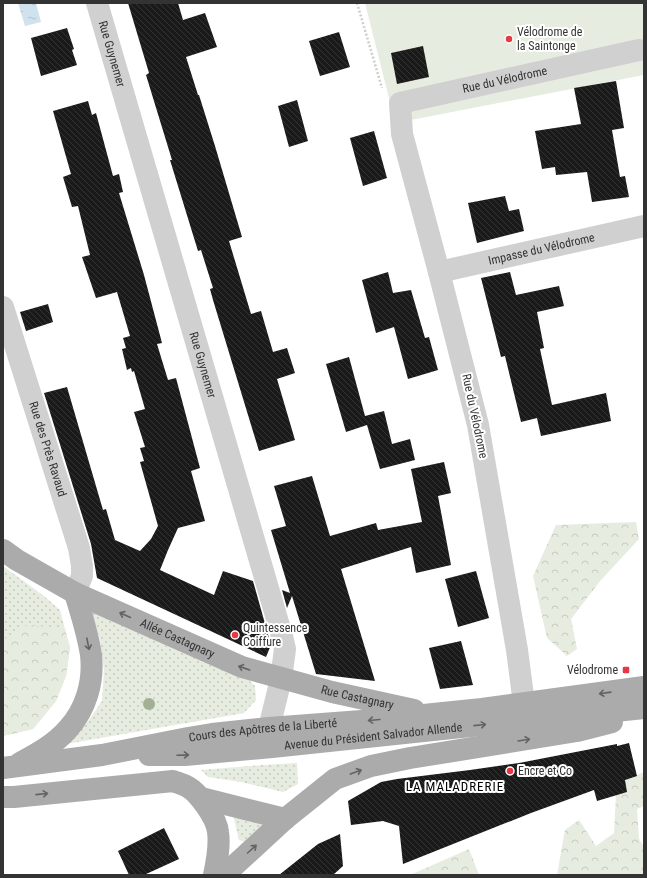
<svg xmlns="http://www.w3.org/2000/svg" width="647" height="878" font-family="'Roboto Condensed',sans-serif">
<defs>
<pattern id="grass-dots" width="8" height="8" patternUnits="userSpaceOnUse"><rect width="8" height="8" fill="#e6ecdf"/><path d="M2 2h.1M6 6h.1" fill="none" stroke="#c6cbc0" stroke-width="1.8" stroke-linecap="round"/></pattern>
<pattern id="forest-crowns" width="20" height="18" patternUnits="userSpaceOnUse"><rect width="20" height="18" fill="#e6ecdf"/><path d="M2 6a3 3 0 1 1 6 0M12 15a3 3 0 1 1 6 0" fill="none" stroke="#c6cbc0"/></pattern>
<pattern id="water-ripples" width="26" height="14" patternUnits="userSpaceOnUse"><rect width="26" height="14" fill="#cfe2ee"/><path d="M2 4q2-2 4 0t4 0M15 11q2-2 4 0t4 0" fill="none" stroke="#b2c2cd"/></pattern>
<pattern id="building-back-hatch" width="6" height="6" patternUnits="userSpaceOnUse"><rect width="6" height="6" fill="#1a1a1a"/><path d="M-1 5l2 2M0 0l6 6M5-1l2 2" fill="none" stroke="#333"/></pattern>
</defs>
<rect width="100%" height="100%" fill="#fff"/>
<path fill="url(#grass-dots)" d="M3,566L44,596L60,610L70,648L66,676L56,701L33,729L3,736Z
M90,608L243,674L255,686L256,700L244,713L66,744L89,720L102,701L104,670L100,639Z
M297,763L298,784L283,792L241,782L208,777L201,770L262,765Z
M238,814L262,821L263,826L245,842L239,840L234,819Z"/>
<path fill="url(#forest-crowns)" d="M636,522L639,539L601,580L571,619L577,649L567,656L547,638L533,576L556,525Z
M27,625L65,629L70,648L66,676L56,701L33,729L3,736V681L4,680L3,676V640Z
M644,772V806L637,809L639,839L644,847V875H557L565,830L579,820L596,846L614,833L616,795L627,779Z
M469,849L479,875H410Z"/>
<path fill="#e6ecdf" d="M365,3H644V75L416,119L395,122Z"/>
<path fill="url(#water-ripples)" d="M18,3H36L41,22L25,26Z"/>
<path fill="url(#building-back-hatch)" d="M128,3H178L183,20L205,13L217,47L186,57L198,95H199L215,146L242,237L229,241L251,314L261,311L273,352L287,348L295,373L277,379L295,440L259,451L213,300L210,289L213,288L201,250L198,251L170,160H172L146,75L149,73Z
M67,28L74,49L72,50L77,65L41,76L31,38Z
M339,32L350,67L320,76L309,41Z
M423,46L429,77L397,84L391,53Z
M616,81L624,128L612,130L620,177L625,176L629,197L592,202L587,172L556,175L555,167L542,169L535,131L581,124L574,88Z
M297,100L308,141L289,147L278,106Z
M88,101L92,115L96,113L113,176L119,174L123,192L119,193L144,275L162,343L157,344L168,380L176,378L200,468L191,471L205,521L178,528L168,550L160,570L214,595L223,571L253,581L271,645L266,657L97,578L91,544L44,393L67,387L103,510L106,509L115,540L140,551L151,539L158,526L140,462L144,461L140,448L145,447L134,412L145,409L134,371L132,372L131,368L127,370L122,349L126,348L123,338L130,336L117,292L96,298L82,257L90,255L78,206L72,207L63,177L71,174L53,111Z
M374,131L387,178L363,186L350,138Z
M505,196L509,211L519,209L524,231L477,243L468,203Z
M388,272L393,293L411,290L425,338L429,337L438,370L408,379L394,327L376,333L362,280Z
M510,272L516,295L559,286L564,306L537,312L544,348L540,349L552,405L606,393L611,421L541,436L537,418L521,422L505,356L501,357L481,278Z
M48,304L53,322L26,331L20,312Z
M349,357L365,416L384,411L392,444L410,439L415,460L380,469L367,425L346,432L326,364Z
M444,462L451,493L438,496L451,565L416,573L411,547L341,569L375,681L316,674L292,596L287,608L282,590L290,593L271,530L286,526L274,486L312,476L330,536L376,523L378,530L422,522L411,469Z
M476,571L489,618L458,627L445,579Z
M461,641L473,685L440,689L429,648Z
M629,743L637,776L625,780L627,792L597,801L594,790L531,813L403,864L399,826L383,821L351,825L348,801L381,782L397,779L470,770L519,763L617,744V746Z
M164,828L179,859L144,875H129L118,851Z
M340,834L343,866L333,875H279L318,844Z"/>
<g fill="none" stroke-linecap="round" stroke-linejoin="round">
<path stroke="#cdcdcd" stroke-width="2.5" stroke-dasharray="2 2" stroke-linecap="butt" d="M357,3L382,88"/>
<g stroke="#d0d0d0" stroke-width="22">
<path id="s1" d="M97,3L282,636L285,649L281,679L269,728L272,747"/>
<path id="s2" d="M439,272L644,226"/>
<path id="s3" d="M3,307L79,548L82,566V576L75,593"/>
<path id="s4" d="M524,704L517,650L478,425L439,272L402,134L400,103L639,50"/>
</g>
<g stroke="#ababab" stroke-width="22">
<path id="s5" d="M3,550L17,560L75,593L242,667L332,692L414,710"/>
<path id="s6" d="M149,755H185L272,747L644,708"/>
<path d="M20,763C37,754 55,744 68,729C86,709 94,682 91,655C88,634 81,613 75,593"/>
<path id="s7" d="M3,768L102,755L188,738L212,734L269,728L375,720L482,709L644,687"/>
<path d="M3,797H14L173,781C178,783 183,784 188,787C199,793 217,819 218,832C220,846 217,861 214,875"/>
<path d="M201,798L285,819"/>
<path d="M224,875L285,819L335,779L371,766L410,758L577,731L612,722"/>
</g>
</g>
<circle fill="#a2b095" cx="149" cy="704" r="6"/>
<defs><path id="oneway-shaft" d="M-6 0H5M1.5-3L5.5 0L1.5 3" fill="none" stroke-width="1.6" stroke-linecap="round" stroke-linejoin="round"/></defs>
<g stroke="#636363">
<use href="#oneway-shaft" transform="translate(125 615) rotate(-156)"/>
<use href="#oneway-shaft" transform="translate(88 644) rotate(79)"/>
<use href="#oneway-shaft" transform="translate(244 668) rotate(-161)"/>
<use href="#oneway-shaft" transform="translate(605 693) rotate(172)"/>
<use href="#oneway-shaft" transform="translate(374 720) rotate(175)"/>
<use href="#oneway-shaft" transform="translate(480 725) rotate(-6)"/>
<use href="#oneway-shaft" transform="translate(524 740) rotate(-9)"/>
<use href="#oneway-shaft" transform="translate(183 755) rotate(-2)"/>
<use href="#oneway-shaft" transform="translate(356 772) rotate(-20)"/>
<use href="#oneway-shaft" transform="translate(42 794) rotate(-6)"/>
<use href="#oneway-shaft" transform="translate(252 849) rotate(-42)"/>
</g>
<g fill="#e63946" stroke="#fff" stroke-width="1.5">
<circle cx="509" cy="39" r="4"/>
<circle cx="235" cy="635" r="4"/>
<rect x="622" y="666" width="8" height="8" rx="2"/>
<circle cx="510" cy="771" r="4"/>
</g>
<g text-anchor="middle" stroke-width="4" stroke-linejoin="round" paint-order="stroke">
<g font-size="12" fill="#333" stroke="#fff" text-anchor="start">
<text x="517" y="36">Vélodrome de<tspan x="517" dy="14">la Saintonge</tspan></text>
<text x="243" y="632">Quintessence<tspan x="243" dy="14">Coiffure</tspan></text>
<text x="618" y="674" text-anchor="end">Vélodrome</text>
<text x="518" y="775">Encre et Co</text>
</g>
<g font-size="12" fill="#333" stroke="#fff">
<text dy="4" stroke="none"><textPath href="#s1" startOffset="53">Rue Guynemer</textPath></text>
<text dy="4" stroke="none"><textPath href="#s4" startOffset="722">Rue du Vélodrome</textPath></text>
<text dy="4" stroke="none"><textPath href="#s2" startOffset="105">Impasse du Vélodrome</textPath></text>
<text dy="4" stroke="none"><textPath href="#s1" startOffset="377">Rue Guynemer</textPath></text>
<text transform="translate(475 416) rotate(78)" y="4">Rue du Vélodrome</text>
<text dy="4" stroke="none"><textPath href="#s3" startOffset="149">Rue des Près Ravaud</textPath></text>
<text dy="4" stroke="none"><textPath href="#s5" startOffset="196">Allée Castagnary</textPath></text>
<text dy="4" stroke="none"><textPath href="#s5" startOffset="386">Rue Castagnary</textPath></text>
<text dy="4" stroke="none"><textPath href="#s7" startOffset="263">Cours des Apôtres de la Liberté</textPath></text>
<text dy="4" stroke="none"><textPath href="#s6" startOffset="225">Avenue du Président Salvador Allende</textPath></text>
</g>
<g font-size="13" letter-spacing="1" fill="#000" stroke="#fff">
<text x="455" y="791">LA MALADRERIE</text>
</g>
</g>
<rect width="647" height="878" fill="none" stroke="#333333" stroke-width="8"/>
</svg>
